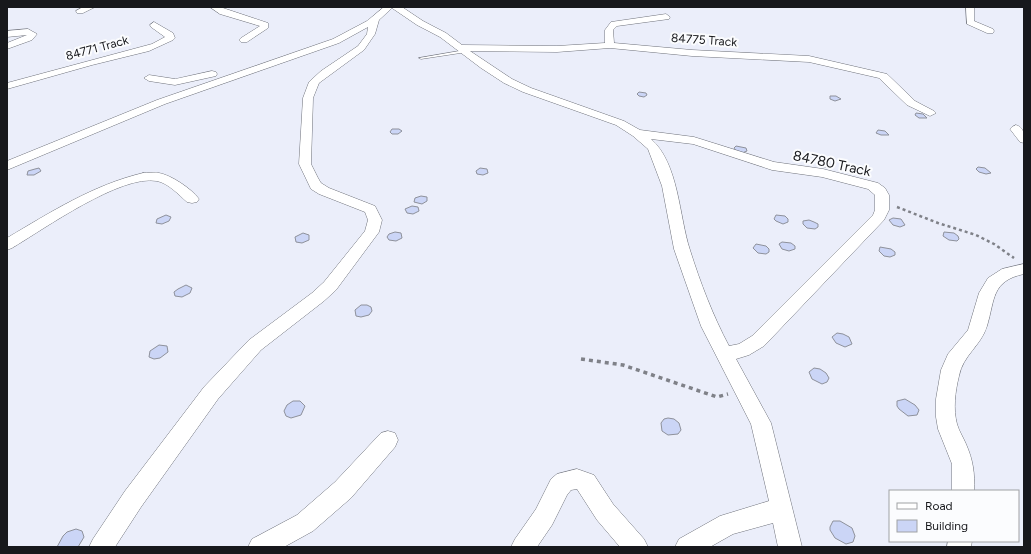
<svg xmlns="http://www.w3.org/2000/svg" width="1031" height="554" font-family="Figtree,sans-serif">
<rect width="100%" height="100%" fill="#ebeefa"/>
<path fill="#cbd5f6" stroke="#8e919b" d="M639,92L646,93L647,95L644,97L639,96L637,94Z
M830,96H836L841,99L835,101L830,99Z
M916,113L923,114L927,118H919L915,115Z
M392,129H399L402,131L398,134H392L390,132Z
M878,130L885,131L889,135H881L876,133Z
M736,146L746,148L747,151L742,153L735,150L734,148Z
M818,161H825L831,165L828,167H824L818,165Z
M978,167L985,168L991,173L986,174L979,172L976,169Z
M480,168L487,169L488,173L483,175L477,174L476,171Z
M35,169L39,168L41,171L34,175H27L28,171Z
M421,196L427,197V201L422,204L414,202L415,198Z
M412,206L418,207L419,211L413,214L407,213L405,209Z
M166,215L171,217L169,221L162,224L156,223L157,219Z
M776,215L785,216L788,219V222L783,224L776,221L774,219Z
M893,218L901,219L905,225L900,227L893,225L889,220Z
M803,221L809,220L814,222L818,224V227L815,229L807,228L803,224Z
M395,232L401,233L402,238L396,241L389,240L387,237L389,234Z
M944,232L954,233L958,236L959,239L957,241L949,240L943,236Z
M303,233L309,235V240L302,243L296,242L295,237Z
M782,242L791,243L795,246V249L789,251L782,249L779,244Z
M756,244L766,246L769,249V252L766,254L758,253L753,248Z
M880,247L891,249L895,252V255L890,257L884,256L879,251Z
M186,285L192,288L190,293L182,297L175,296L174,292L178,289Z
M361,305H367L371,307L372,311L369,315L361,317L356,316L355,310Z
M837,333L843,334L849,337L852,344L845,347L836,343L832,337Z
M159,345L167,346L168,352L160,358L154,359L149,357L150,351Z
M814,368L820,369L826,373L829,378L827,382L822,384L812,379L809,372Z
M905,399L915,405L919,410L917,415L908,416L899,409L897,406V401Z
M293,401H300L305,406L301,415L291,418L286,416L284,411L287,405Z
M668,418L674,419L679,423L681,430L678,434L668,435L662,431L661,423L664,419Z
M833,521H840L852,528L855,536L853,542L846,544L835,538L830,530V527Z
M76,529L82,531L84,537L78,547H57L63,536L67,532Z"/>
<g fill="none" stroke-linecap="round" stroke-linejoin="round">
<g stroke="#6f727b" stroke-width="1">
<path id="lane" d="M465,50H467V52L421,59L419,58Z"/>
</g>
<g stroke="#6f727b" stroke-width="1">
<path id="street" d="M83,7H95L83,13H77L76,11Z
M210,7H220L268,23V28L247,42H241L239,40L241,38L260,26L220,14Z
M384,7H402L423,21L446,33L462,45L557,46L605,43V30L611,22L666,14L670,17L669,19L617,26L613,30L614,43L692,50L809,56L887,74L915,101L934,111L936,113L930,116L907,105L879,78L809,62L692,56L610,48L557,52L470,51L512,79L531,88L624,121L640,130L694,137L774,162L823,169L878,183L885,188L889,195V210L884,220L764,346L749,355L736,359L771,423L802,547H778L773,523L733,534L710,547H675L679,539L720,516L769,501L751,424L701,326L674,249L662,186L648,149L633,136L616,125L523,92L504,83L481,68L440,37L417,25L392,8L379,20L375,34L364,50L319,83L313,98L311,164L318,178L321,183L329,188L375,206L382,220L379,232L336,290L324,301L261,350L218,399L141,507L115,547H89L93,539L125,491L204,387L249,340L312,293L324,282L365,231L368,220L365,212L319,194L311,189L299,164L303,98L309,82L321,71L358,46L367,34L368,27L339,43L165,104L7,170V161L157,100L333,39L367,21ZM651,139L693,144L772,170L822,177L868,189L875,195V210L873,215L752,336L739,344L729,346C713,316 700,282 690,250C679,217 679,163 651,139Z
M966,7H974V21L993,29L994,31L993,33H987L967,24Z
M154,22L173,33L175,38L173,40L149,51L92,65L7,89V83L152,44L165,37L151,27L150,25Z
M28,29L37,34L32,40L7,49V43L27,35L7,37V31Z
M212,71L216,72L217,74L216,76L175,85L149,81L144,78L149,75L175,79Z
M1016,125C1025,128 1024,135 1024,143L1020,142L1010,129L1012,127Z
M143,173C148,173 154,172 159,173C171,175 192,189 199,199L197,202L192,203L187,202C179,195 168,183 157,181C121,174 44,229 12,248L7,250V238C51,212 93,185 143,173Z
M1024,264V274C991,281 995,300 987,326C981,346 963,355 959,376C955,392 953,409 957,424C959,431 963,437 966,444C973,460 975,473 974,491H952V464L938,429L936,417V399L941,370L948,354L968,330L979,293L988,278L1002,269Z
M388,431L395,433L398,440L395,447L351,498L313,531L284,547H248L252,539L297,515L335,482L381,433Z
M577,469L594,475L613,504L644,539L648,547H620L597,520L577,489L571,490L567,495L552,525L537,547H511L515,539L536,509L551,479L557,474Z
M948,541H972L971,547H947Z"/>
</g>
<path stroke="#7f8188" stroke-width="2.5" stroke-dasharray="3 3" stroke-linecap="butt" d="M897,207L938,223L976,235L994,244L1014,258"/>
<path stroke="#7f8188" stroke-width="3.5" stroke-dasharray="4 4" stroke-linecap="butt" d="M581,359L623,365L717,397L728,394"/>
<use href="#lane" fill="#fff" fill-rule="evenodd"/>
<use href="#street" fill="#fff" fill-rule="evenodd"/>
</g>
<g text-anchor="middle" stroke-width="4" stroke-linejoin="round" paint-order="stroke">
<g font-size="12" fill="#17181c" stroke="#fbfcfe">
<text transform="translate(704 40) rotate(4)" y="4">84775 Track</text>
<text transform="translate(97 48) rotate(-15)" y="4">84771 Track</text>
</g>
<g font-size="14" fill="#17181c" stroke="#fbfcfe">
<text transform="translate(832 163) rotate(12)" y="5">84780 Track</text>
</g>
</g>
<rect width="1031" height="554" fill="none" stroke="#17181c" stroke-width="16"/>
<rect x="889" y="490" width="130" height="52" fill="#fbfcfe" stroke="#a0a1a4"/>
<rect x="897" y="503" width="20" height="6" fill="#ffffff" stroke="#a0a1a4"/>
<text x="925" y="510" font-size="12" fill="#17181c">Road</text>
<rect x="897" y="520" width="20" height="12" fill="#cbd5f6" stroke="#a0a1a4"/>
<text x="925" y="530" font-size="12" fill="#17181c">Building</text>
</svg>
